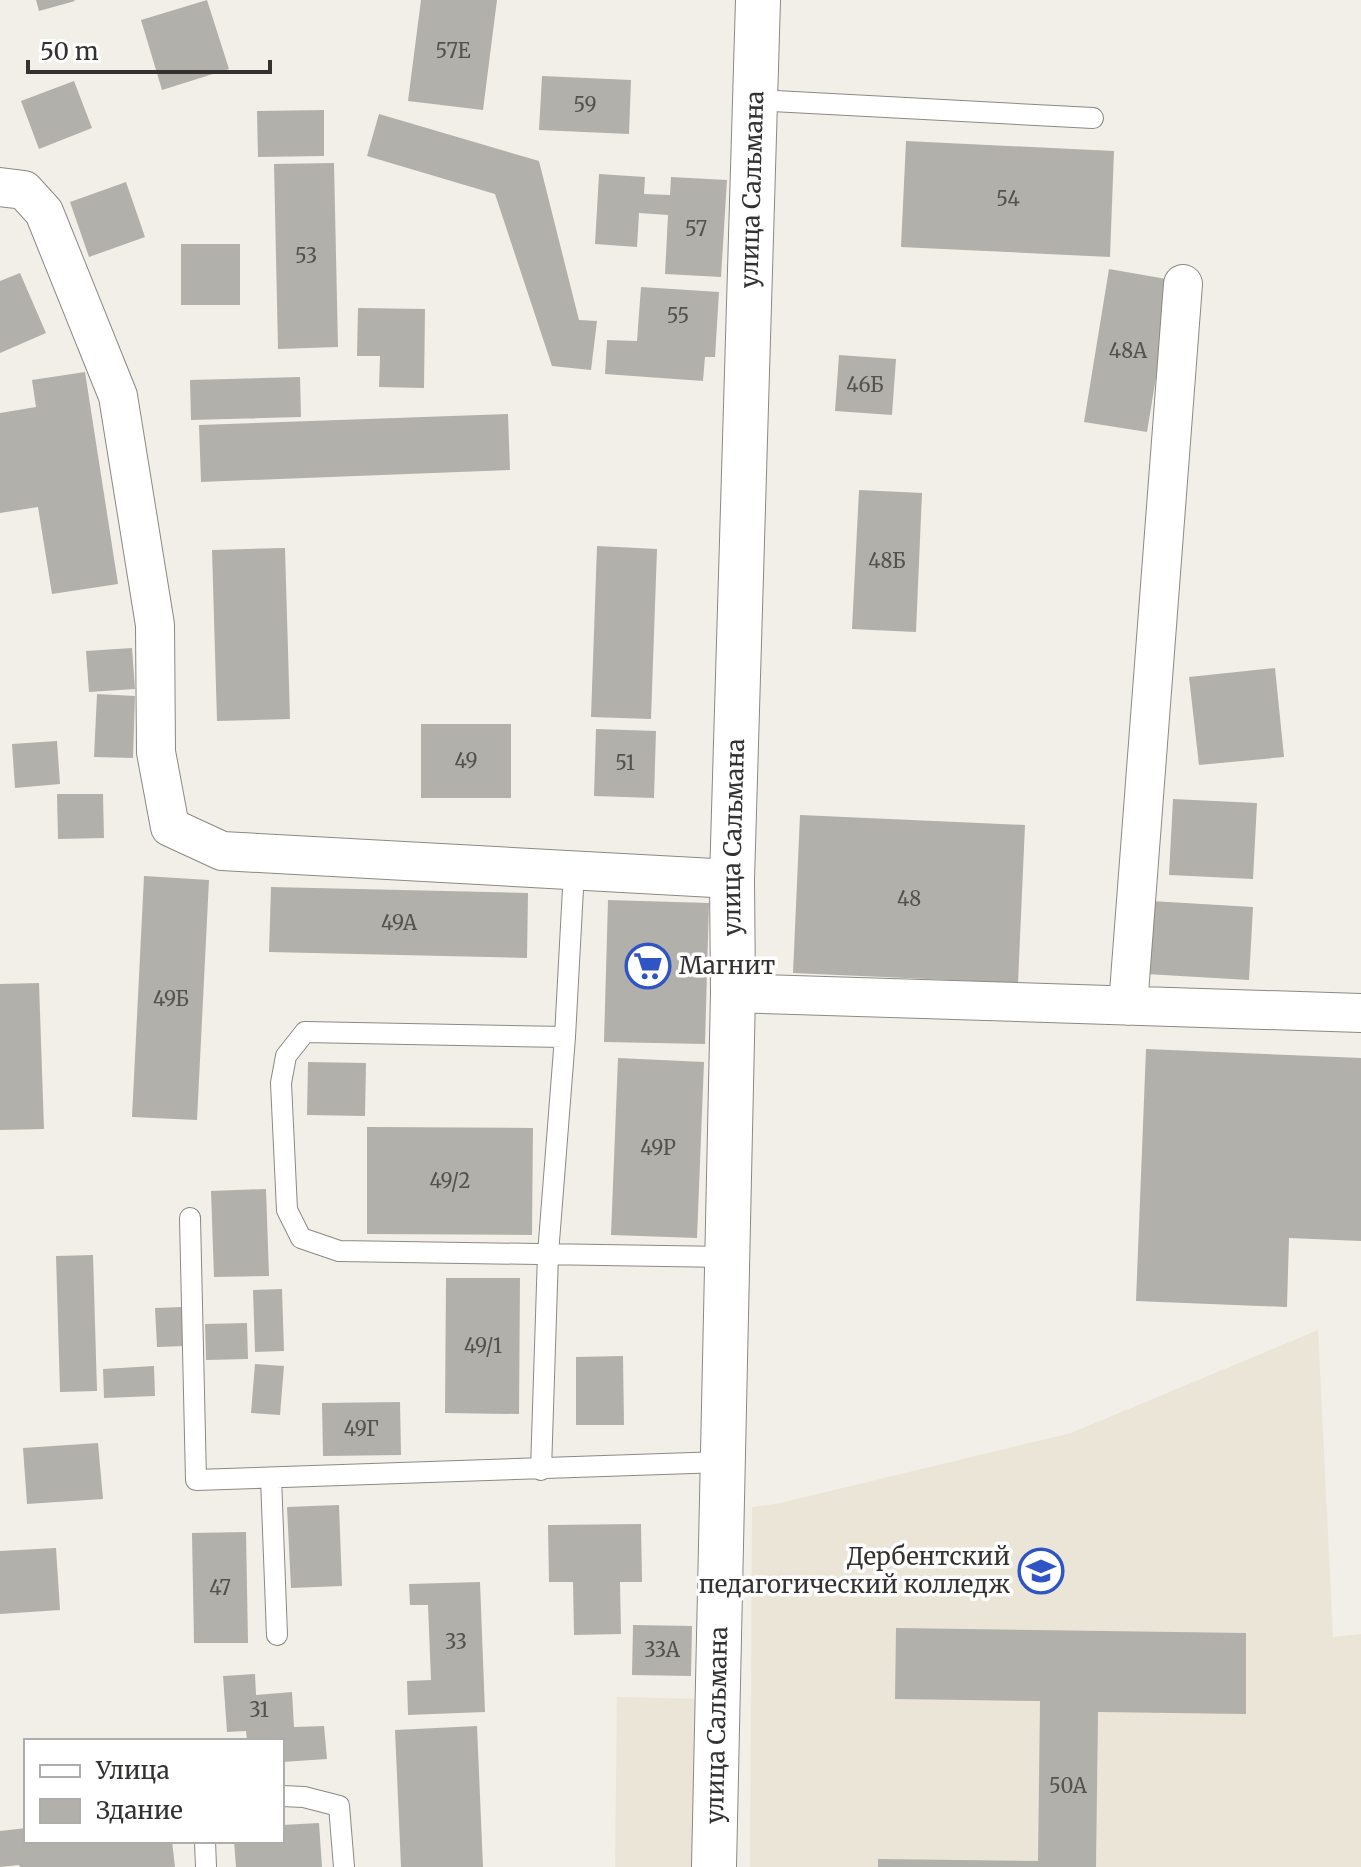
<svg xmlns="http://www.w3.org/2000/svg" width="1361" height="1867" font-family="Merriweather,serif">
<rect width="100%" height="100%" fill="#f2efe9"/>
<path fill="#ebe5d8" d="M1318,1330L1333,1637L1361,1634V1867H750L752,1507L776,1504L1071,1433Z
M617,1697L703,1699L702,1867H615Z"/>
<path fill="#b2b0aa" d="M36,0H74L75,1L39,11Z
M207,0L229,69L162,90L141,20Z
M421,0H497L483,110L408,101Z
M542,76L631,80L629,134L539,130Z
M74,81L92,128L39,149L21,101Z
M324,110V156L258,157L257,111Z
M379,114L539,161L579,320L597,321L591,370L552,366L495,194L367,156Z
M906,141L1114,151L1110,257L901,247Z
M334,163L338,347L278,349L274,164Z
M599,174L645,177L644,194L670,195L671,177L727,180L721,277L665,274L668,215L639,213L637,247L595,244Z
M126,182L145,237L89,257L70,202Z
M181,244H240V305H181Z
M1109,269L1172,280L1147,432L1084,422Z
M20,273L46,333L0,353V281Z
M641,287L719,292L715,357H705L703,381L605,374L607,340L637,341Z
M358,308L425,309L424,388L379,387L380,356H357Z
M839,355L896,359L892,415L835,411Z
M85,372L118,584L52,594L38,507L0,513V413L36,407L32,380Z
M300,377L301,417L191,420L190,380Z
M508,414L510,470L201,482L199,425Z
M859,490L922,493L916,632L852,629Z
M597,546L657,549L651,719L591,717Z
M285,548L290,719L217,721L212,550Z
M132,648L135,689L89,692L86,651Z
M1275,668L1284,757L1199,765L1189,677Z
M97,694L135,696L133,758L94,757Z
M421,724H511V798H421Z
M596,729L656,731L654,798L594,796Z
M57,741L60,784L15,788L12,744Z
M57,794H103L104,838L58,839Z
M1173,799L1257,803L1253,879L1169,875Z
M800,815L1025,825L1018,983L793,973Z
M144,876L209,880L197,1120L132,1117Z
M271,887L528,893L527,958L269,952Z
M608,900L709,903L705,1044L604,1042Z
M1151,901L1253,907L1249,980L1146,974Z
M39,983L44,1129L0,1130V984Z
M1146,1049L1361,1058V1241L1289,1238L1287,1307L1136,1301Z
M618,1058L704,1062L697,1238L611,1235Z
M308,1062L366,1063L365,1116L307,1115Z
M367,1127L533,1128L532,1235L367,1234Z
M266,1189L269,1276L214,1277L211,1191Z
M93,1255L97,1391L60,1392L56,1256Z
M446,1278H520L519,1414L445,1413Z
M282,1289L284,1351L255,1352L253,1290Z
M183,1307L185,1346L157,1347L155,1308Z
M247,1323L248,1359L206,1360L205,1324Z
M623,1356L624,1425H576V1357Z
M255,1364L284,1366L280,1415L251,1413Z
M154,1366L155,1396L104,1398L103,1369Z
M400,1402L401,1455L323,1456L322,1403Z
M98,1443L103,1499L27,1504L23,1448Z
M339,1505L342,1586L291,1588L287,1507Z
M641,1524L642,1582H620L621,1634L574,1635L573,1582H549L548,1525Z
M246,1532L248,1643H194L192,1533Z
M56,1548L60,1610L0,1614V1551Z
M480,1582L485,1712L408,1715L407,1681L431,1680L428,1605H410L409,1584Z
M633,1625L692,1626L691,1676L632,1675Z
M896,1628L1246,1633V1714L1098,1712L1096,1867H878V1859L1038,1861L1040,1701L895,1699Z
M255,1674L256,1695L292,1692L294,1727L324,1726L327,1759L282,1762V1741H247L246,1731L227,1732L223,1676Z
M477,1726L483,1867H401L395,1730Z
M319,1823L322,1867H236L234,1841H282V1825Z
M26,1828V1841H172L175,1867H20L19,1865L0,1867V1831Z"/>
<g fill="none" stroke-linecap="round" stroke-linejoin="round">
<g stroke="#8b8983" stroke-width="22">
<path id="service" d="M755,100L1093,118
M565,1037L305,1032L286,1056L281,1083L287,1210L301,1238L339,1251L727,1257
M190,1218L196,1480L722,1462
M541,1470L548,1254L565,1037L574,870
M271,1478L277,1635
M282,1796L304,1797L339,1806L344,1867
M205,1841L206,1867"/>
</g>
<g stroke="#8b8983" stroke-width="40">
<path id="minor" d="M0,187L24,190L44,212L118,396L155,625L156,752L170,827L222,851L732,879
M733,993L1361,1013
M1128,1006L1183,284"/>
</g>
<g stroke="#8b8983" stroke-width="46">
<g id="primary">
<path id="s1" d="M714,1867L733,993L732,879L758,0"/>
</g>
</g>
<use href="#service" stroke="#fff" stroke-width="20"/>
<use href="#minor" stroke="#fff" stroke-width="38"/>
<use href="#primary" stroke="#fff" stroke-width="44"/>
</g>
<defs>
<g id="supermarket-ring" transform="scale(2.3)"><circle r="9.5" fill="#fff" stroke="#2f55c5" stroke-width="1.5"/><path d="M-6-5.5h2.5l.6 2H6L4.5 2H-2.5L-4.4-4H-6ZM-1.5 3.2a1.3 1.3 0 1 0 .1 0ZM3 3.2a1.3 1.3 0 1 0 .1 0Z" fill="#2f55c5"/></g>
<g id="university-ring" transform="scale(2.3)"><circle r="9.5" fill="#fff" stroke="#2f55c5" stroke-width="1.5"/><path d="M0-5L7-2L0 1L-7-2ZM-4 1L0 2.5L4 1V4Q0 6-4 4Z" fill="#2f55c5"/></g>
</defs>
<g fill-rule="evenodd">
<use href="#supermarket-ring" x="648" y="966"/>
<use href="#university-ring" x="1041" y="1571"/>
</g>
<g text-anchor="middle" stroke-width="7" stroke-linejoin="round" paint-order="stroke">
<g font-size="20" fill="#53524e">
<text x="453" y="58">57Е</text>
<text x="585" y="112">59</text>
<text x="1008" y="206">54</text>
<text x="696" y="236">57</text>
<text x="306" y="263">53</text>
<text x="678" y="323">55</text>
<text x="1128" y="358">48А</text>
<text x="865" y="392">46Б</text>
<text x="887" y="568">48Б</text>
<text x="466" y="768">49</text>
<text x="625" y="770">51</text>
<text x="909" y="906">48</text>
<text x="399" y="930">49А</text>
<text x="171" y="1006">49Б</text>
<text x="658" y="1155">49Р</text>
<text x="450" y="1188">49/2</text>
<text x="483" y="1353">49/1</text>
<text x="361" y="1436">49Г</text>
<text x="220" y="1595">47</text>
<text x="456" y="1649">33</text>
<text x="662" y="1657">33А</text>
<text x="259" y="1717">31</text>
<text x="1068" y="1793">50А</text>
</g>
<g font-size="24" fill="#333230" stroke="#fff">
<text dy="8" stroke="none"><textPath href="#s1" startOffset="1678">улица Сальмана</textPath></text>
<text dy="8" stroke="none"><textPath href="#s1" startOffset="1030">улица Сальмана</textPath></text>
<text dy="8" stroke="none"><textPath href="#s1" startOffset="142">улица Сальмана</textPath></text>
</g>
<g font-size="24" fill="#333230" stroke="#fff" text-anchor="start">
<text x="679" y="974">Магнит</text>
<text x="1010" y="1565" text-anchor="end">Дербентский<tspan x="1010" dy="28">педагогический колледж</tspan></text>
</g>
</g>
<rect x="24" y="1739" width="260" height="104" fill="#ffffff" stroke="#adadac" stroke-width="2"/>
<rect x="40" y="1765" width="40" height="12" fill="#ffffff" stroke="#adadac" stroke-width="2"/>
<text x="96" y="1779" font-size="24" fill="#333230">Улица</text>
<rect x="40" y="1799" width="40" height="24" fill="#b2b0aa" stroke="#adadac" stroke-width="2"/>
<text x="96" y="1819" font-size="24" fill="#333230">Здание</text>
<path d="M28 60v12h242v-12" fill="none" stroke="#333230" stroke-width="4"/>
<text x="40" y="60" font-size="24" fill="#333230" stroke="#ffffff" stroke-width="6" paint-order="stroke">50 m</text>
</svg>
